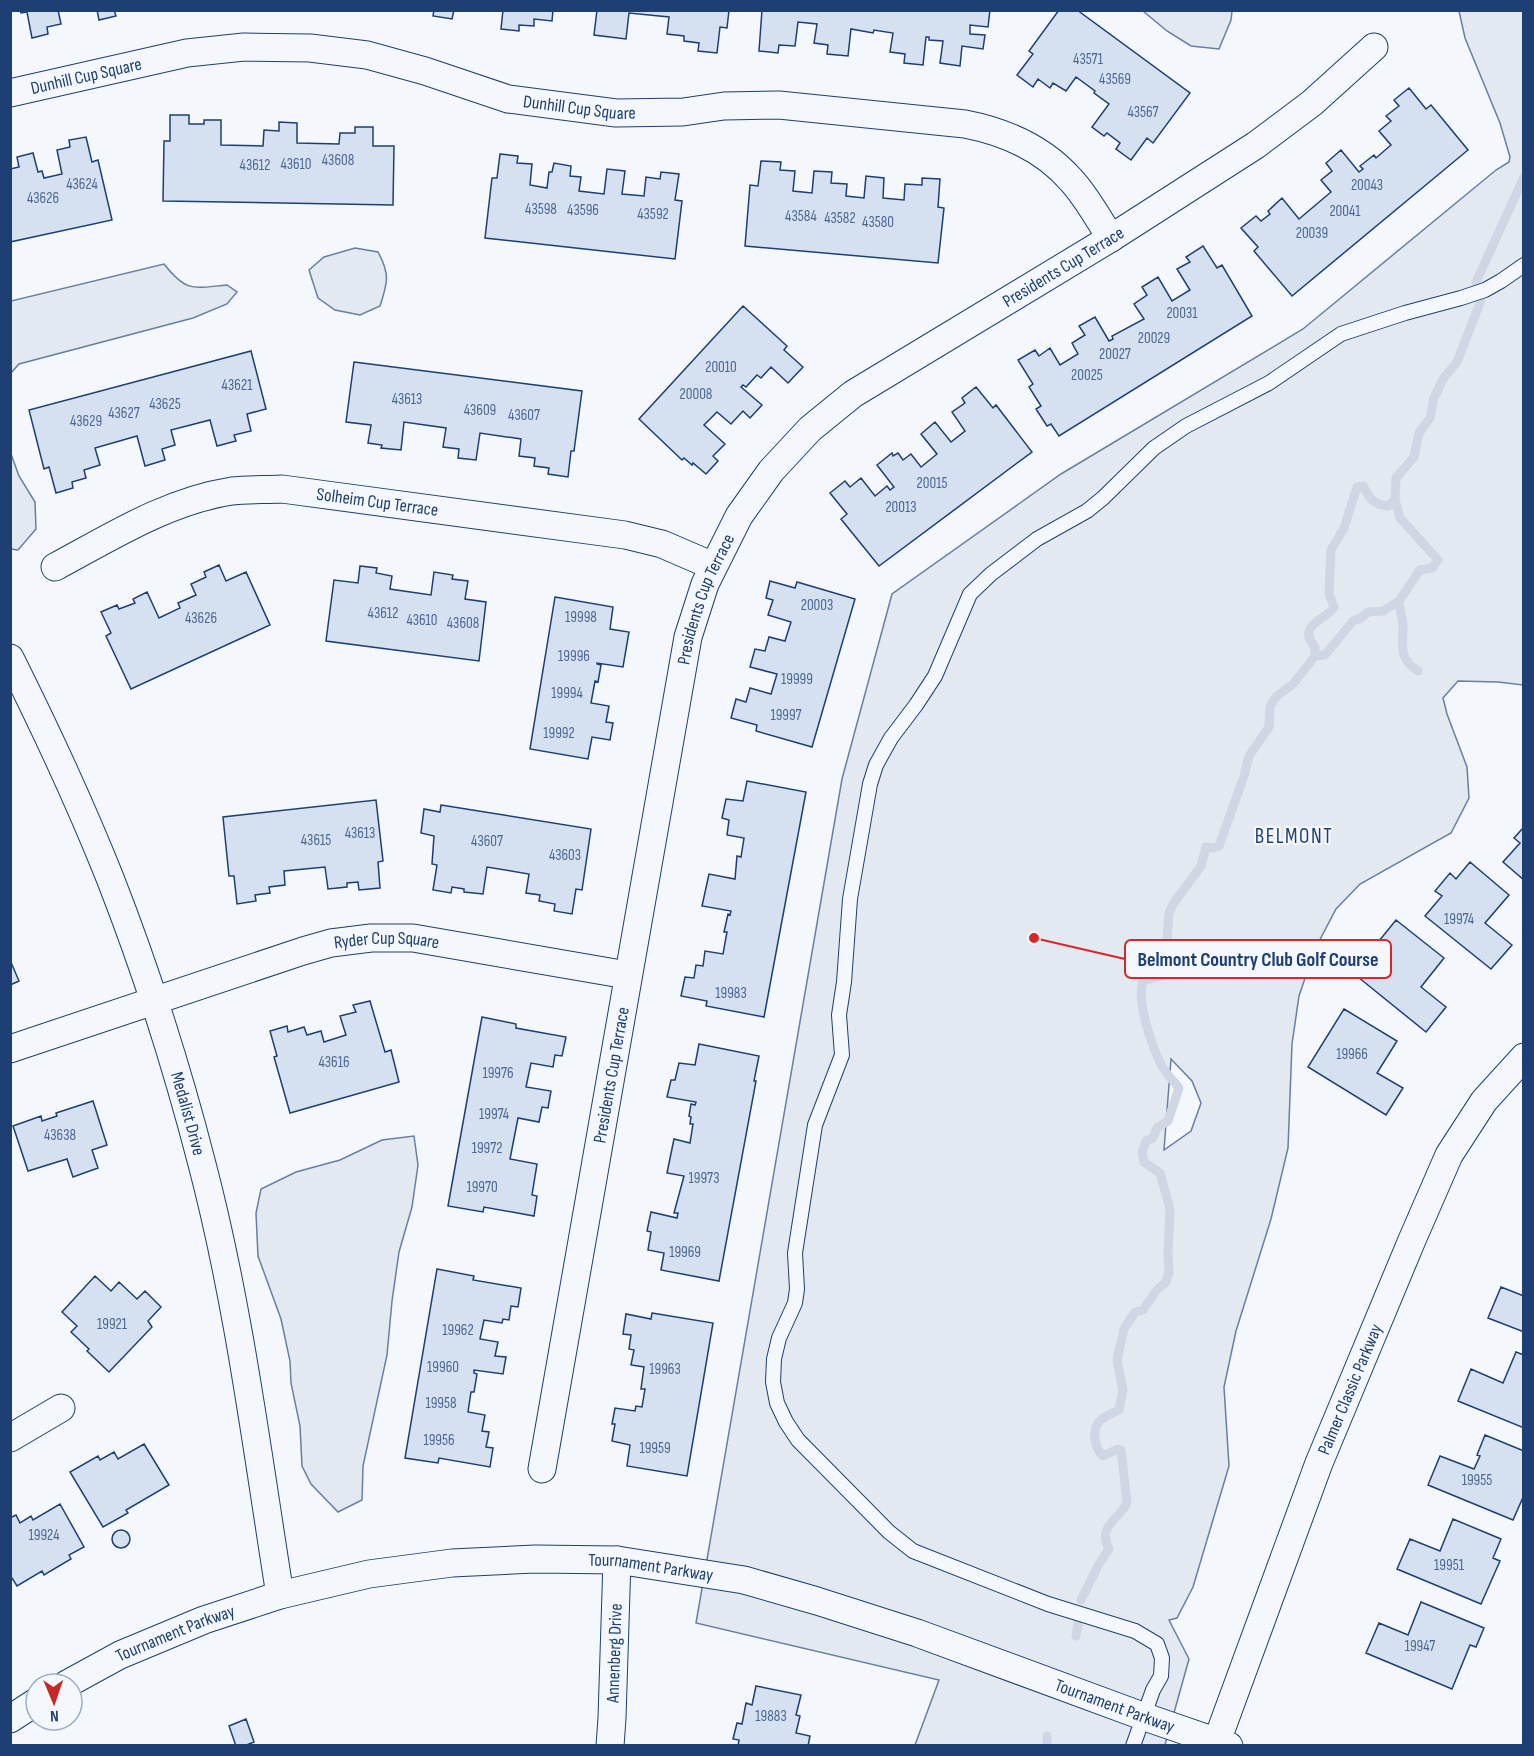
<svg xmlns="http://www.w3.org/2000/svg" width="1534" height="1756" font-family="'Sofia Sans Condensed',sans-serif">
<rect width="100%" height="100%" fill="#f4f7fb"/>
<path fill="#e3e9f0" stroke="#687fa3" stroke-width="1.5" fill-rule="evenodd" d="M1143,11H1232L1231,20L1219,49L1191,46L1167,31Z
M1459,11H1523V685L1498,682L1458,681L1443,698L1447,714L1467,767L1469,798L1451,833L1360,884L1336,909L1315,949L1299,996L1292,1044L1288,1148L1271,1219L1236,1331L1224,1387L1229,1466L1193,1587L1177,1618L1169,1620L1189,1659L1165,1745H915L939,1680L696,1623L842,779L892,594L1061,474L1303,329L1496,170L1509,162L1510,157L1500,123L1465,38ZM1171,1059L1192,1081L1201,1103L1191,1131L1164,1150Z
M355,248L378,252C390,274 388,282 380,306L360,315L335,310L318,298L309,270L324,257Z
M164,264C187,293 193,288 227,285L237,292L227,304L193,318L19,364L11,373V301Z
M11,454L19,476L35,502L36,529L18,550L11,549Z
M414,1136L418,1165L412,1207L399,1252L392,1301L387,1355L363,1466L362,1500L338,1512L311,1484L302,1466L300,1426L291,1383L290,1361L281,1319L258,1256L256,1213L261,1189L296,1172L340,1160L382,1140Z"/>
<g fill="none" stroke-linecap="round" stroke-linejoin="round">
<path stroke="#cfd7e4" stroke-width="9" d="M1399,601C1400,609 1402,617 1403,625C1403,646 1398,658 1418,671
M1315,656L1325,655L1353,621L1361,618L1368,612L1383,611L1399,601L1420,570L1432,568L1438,560L1400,518L1395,500
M1081,1600L1099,1564L1109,1549C1096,1525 1122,1518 1127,1502L1121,1450L1118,1449L1103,1456C1094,1448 1091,1428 1101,1420C1106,1415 1114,1413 1119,1410L1123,1390L1117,1360L1124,1329L1135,1312L1143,1310L1156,1291L1166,1282L1169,1272L1168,1253L1170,1209L1160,1173L1144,1162L1142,1153L1146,1141L1153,1138L1157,1128L1168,1121L1179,1088C1174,1081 1166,1074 1162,1066C1152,1047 1136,1001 1143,981L1168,974L1172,951L1167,938L1169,913L1173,904L1201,866L1206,847L1213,848L1219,846L1244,776L1249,756L1269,727L1270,707L1273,701L1277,696L1293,684L1315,656V647C1296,624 1326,621 1334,607L1329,594L1331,550L1344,528L1357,487L1363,486C1370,499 1373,504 1388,506L1395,500L1396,478L1414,457L1419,433L1430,418L1434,398L1443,379L1457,362L1481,300L1476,282L1524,177
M1076,1636L1079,1617
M1047,1746V1736"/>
</g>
<path fill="#d5e0f0" stroke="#1d3f73" stroke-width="1.5" d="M20,10H58L61,24L47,27L48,34L32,38L27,12L21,13Z
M97,10H114L116,16L99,20Z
M434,10H454L452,19L433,16Z
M503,10H553L552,21L534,19V26L519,25V31L501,29Z
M597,10H729L727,28L720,27L717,53L698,51L699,43L684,41V36L667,34L669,17L629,13L626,39L594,35Z
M762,10L765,11L990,10L988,27L970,25V34L985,35L983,49L962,46L960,66L940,63L943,41L929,40V37H926L923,65L904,63L905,54L890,52L893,33L874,30L873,33L851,29L848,56L827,54L828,45L814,43L817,24L798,22L795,46L779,45L778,53L759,51Z
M1059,10H1077L1190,93L1153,143L1147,138L1131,160L1116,149L1120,143L1107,133L1104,136L1092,127L1109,104L1094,93L1095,91L1076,77L1066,91L1053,83L1050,88L1038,79L1033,87L1017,75L1033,54L1029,51Z
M1409,88L1426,109L1431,105L1468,150L1292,296L1254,251L1258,247L1241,228L1256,216L1261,221L1270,214L1268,211L1282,198L1299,219L1331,192L1321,180L1332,171L1326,163L1341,150L1359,172L1363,169L1360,166L1374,155L1376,158L1391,145L1379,131L1391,121L1386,116L1399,106L1394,100Z
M170,115H189V124H204V120H221V145L263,146L264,130L279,131V122L297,123V143L339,144L340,133H355V127H373V146H394L393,205L163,201L164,141H170Z
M86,137L92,162L98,160L112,220L10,242V169L19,167L17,157L33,153L38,172L42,171L44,178L62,174L57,150L70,147L69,140Z
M500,154L518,156L517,163L532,164L530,185L547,188L549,172H552L554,163L571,166L570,176L581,177L579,191L604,194L607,169L625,171L622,194L644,196L646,177L660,179L661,172L679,174L675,200L682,201L675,259L485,238L492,178H497Z
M761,161L781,162L780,170L795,171L793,191L812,193L814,171L832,172L831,183L847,184L846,196L864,198L866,176L884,178L883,198L904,200L905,184L922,185V178L940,179L938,207L944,208L938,263L745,246L750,185L758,186Z
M1203,246L1217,268L1222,265L1252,316L1059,436L1051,424L1047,426L1036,409L1041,406L1029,387L1033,384L1018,360L1035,350L1039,356L1050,348L1060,365L1078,354L1072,343L1085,335L1079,326L1095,317L1109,341L1113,339L1112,336L1144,319L1134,304L1147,295L1142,287L1158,277L1172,301L1190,290L1177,269L1190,262L1186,257Z
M743,306L787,346L784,350L803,367L788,383L771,367L761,378L757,375L746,387L743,385L741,387L762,405L750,418L743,411L731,424L717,412L704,425L725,444L713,456L718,461L706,474L693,463L692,465L684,458L682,460L639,419Z
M251,351L266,409L247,414L251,431L234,435L236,441L217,446L210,420L171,430L175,445L162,449L165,460L145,466L137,436L95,448L100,465L84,470L86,478L72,482L73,488L56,493L49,467L44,469L29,410Z
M354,362L582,391L574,451H571L568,477L548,474L549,468L534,466L535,458L519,456L521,439L480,433L476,460L458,458L459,449L443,447L446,428L404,422L401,450L381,448L382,445L368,443L371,425L346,422Z
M976,387L993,408L996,405L1032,452L879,566L841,519L847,514L830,493L845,481L850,487L861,478L875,496L887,486L890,490L894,487L877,465L892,453L893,456L898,453L903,460L911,454L921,467L937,454L921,434L935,422L951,442L965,431L952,412L965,403L962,398Z
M219,565L226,581L246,572L270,625L131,689L106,636L111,633L101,612L117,605L119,609L135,603L133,599L147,592L159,618L180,608L178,603L196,595L191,584L206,577L204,572Z
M360,566L377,568L376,573L392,576L390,589L431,595L434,572L453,575L452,579L468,581L465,599L486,602L479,661L326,641L334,580L358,583Z
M770,581L795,588L797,582L855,599L812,747L756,731L757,725L731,718L736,699L746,702L750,688L771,694L777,674L750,667L755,649L765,651L769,637L785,641L791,622L768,615L773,600L766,598Z
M555,597L613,607L610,629L629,632L623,667L597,663V664L601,665L598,682L595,681L591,703L609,706L606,722L613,723L610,740L592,737L588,759L530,749Z
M747,781L806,792L764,1017L706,1006L707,1001L681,996L685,977L694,978L696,965L703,966L705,951L723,954L727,932H724L728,914L730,915L731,911L702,906L709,874L735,879L737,856L741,857L744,838L727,835L729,820L722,818L726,799L743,801Z
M376,800L383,861L378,862L380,888L359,890L358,882L347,883V887L328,889L325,867L284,871L285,885L269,887L270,893L255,895L256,901L237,904L234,876H229L223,817Z
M441,805L591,829L582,890L576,889L572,914L554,911L555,904L539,901L540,895L526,893L529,874L487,867L483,894L464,892V889L452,887L451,893L433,890L437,865L432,864L434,836L421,833L424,809L440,812Z
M1524,827V880L1503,862L1520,843L1514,838Z
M1470,862L1509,895L1485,923L1512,945L1491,969L1425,916L1442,896L1435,891L1450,873L1456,879Z
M1396,920L1444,958L1421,987L1446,1007L1426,1032L1353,973Z
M10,960L19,981L10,985Z
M370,1001L385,1052L391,1050L399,1082L290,1113L274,1057L277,1056L270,1031L287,1026L288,1032L304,1027L307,1035L321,1031L324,1042L346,1035L340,1016L356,1012L353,1005Z
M1344,1009L1397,1041L1377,1073L1403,1088L1386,1115L1308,1067Z
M482,1017L516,1024V1028L566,1037L562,1056L555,1055L553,1067L531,1063L526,1087L551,1091L548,1108L542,1107L539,1122L518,1118L510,1159L537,1164L532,1195L537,1196L534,1216L484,1207L483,1212L448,1206Z
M699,1044L759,1056L754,1081H756L719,1281L661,1270L664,1253L648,1250L651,1232L647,1231L651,1212L677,1218L678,1213H674L684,1176L667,1173L674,1139L690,1143L693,1124H690L691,1117L689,1116L691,1104L695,1105L696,1102L667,1097L671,1080H675L679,1063L695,1065Z
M93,1101L107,1145L92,1150L98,1168L73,1177L67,1159L28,1171L13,1126L41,1116L42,1121L57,1116L56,1113Z
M437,1269L474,1276L473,1280L521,1288L518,1307L511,1306L509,1320L503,1319L502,1323L484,1320L480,1339L498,1342L495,1356L506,1357L503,1374L474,1370V1373L477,1374L474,1392H471L468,1412L485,1415L482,1431L489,1432L486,1447L493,1448L490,1467L439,1458L438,1463L405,1458Z
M95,1276L111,1291L119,1282L137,1299L145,1291L161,1307L148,1321L152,1327L109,1372L87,1351L89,1349L71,1332L77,1326L62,1312Z
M1501,1287L1524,1296V1332L1488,1318Z
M652,1313L713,1323L687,1476L627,1466L630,1445L612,1441L615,1424H612L615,1408L635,1411L636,1406L642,1407L645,1389H641L644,1367L631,1365L634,1350L629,1349L631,1335L623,1334L626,1314L651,1319Z
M1516,1352L1524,1355V1428L1458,1401L1471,1369L1503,1383Z
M1485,1435L1524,1451V1495L1513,1520L1428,1485L1440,1456L1474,1469L1480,1456L1477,1455Z
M144,1444L169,1485L126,1510L128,1513L103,1527L70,1472L98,1456L100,1460L114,1452L118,1459Z
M60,1504L84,1547L69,1555L71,1559L44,1575L42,1571L17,1586L10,1575V1518L16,1515L20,1523L31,1516L33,1520Z
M1453,1519L1501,1539L1493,1558L1500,1561L1481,1604L1397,1569L1410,1539L1440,1551Z
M112 1539a9 9 0 1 1 18 0a9 9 0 1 1-18 0Z
M1421,1602L1484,1628L1476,1647L1470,1645L1452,1689L1366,1653L1379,1623L1408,1635Z
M756,1686L801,1695L796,1715L800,1716L796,1733L810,1736L808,1746H738L739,1740L733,1739L737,1723L742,1724L746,1703L752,1705Z
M246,1719L254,1742L244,1746H236L229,1726Z"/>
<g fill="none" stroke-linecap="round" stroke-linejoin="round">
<g stroke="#1d3f73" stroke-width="16">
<path id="lane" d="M1133,1746L1153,1690L1161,1676L1162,1658L1157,1644L1135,1631L1048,1604L913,1551L889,1532L798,1440L786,1422L777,1403L773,1382L774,1359L779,1338L795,1303L797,1289L795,1253L815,1125L842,1055L839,1015L844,982L850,899L870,784L876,765L891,738L916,705L935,676L970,594L991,574L1037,539L1087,511L1103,498L1154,448L1186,426L1269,383L1341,334L1405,313L1461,298L1485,290L1501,281L1524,265"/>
</g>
<g stroke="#1d3f73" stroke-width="29">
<g id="street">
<path id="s1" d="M10,93L187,53L244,47L310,48L367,55L425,71L508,99L616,113L683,112L724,106L779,105L965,124C1006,132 1043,148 1071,180C1087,197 1098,219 1111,238"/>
<path id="s2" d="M55,567C111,537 167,501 232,491C248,489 266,490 282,489L625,535L662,544L713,566"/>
<path id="s3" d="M10,658C46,730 80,803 110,878C146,970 177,1067 202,1164C239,1305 257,1451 280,1595"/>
<path id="s4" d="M10,1049L303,951L331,943L371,938H413L627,975"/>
<path d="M10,1438L61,1408"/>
<path id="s5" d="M542,1469L688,637L705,584L739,516L771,471L810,429L853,394L1111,238L1256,145L1312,103L1374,47"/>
<path id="s6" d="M67,1684L120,1655L204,1620L280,1595L369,1574L452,1563L535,1559L617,1560L744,1580L817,1601L917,1633L1145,1717L1229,1746"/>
<path d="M10,1719L36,1702"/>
<path id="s7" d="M1217,1741L1319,1463L1412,1240L1449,1155L1484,1101L1524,1057"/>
<path id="s8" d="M610,1746L612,1718L617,1560"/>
</g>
</g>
<use href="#lane" stroke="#f4f7fb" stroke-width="14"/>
<use href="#street" stroke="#f4f7fb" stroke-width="27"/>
</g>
<g text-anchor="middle" stroke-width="4.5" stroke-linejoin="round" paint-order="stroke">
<g font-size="15" fill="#4b6792">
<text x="1088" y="64">43571</text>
<text x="1115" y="84">43569</text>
<text x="1143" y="117">43567</text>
<text x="338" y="165">43608</text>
<text x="296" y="169">43610</text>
<text x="255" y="170">43612</text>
<text x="82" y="189">43624</text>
<text x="1367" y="190">20043</text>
<text x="43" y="203">43626</text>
<text x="541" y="214">43598</text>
<text x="583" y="215">43596</text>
<text x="1345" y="216">20041</text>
<text x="653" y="219">43592</text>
<text x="801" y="221">43584</text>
<text x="840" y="223">43582</text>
<text x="878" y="227">43580</text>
<text x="1312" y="238">20039</text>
<text x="1182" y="318">20031</text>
<text x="1154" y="343">20029</text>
<text x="1115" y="359">20027</text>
<text x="721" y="372">20010</text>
<text x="1087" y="380">20025</text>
<text x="237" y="390">43621</text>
<text x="696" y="399">20008</text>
<text x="407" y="404">43613</text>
<text x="165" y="409">43625</text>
<text x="480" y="415">43609</text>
<text x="124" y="418">43627</text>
<text x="524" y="420">43607</text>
<text x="86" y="426">43629</text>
<text x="932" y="488">20015</text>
<text x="901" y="512">20013</text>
<text x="817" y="610">20003</text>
<text x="383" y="618">43612</text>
<text x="581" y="622">19998</text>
<text x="201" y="623">43626</text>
<text x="422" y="625">43610</text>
<text x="463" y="628">43608</text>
<text x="574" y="661">19996</text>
<text x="797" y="684">19999</text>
<text x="567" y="698">19994</text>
<text x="786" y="720">19997</text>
<text x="559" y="738">19992</text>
<text x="360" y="838">43613</text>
<text x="316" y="845">43615</text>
<text x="487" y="846">43607</text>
<text x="565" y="860">43603</text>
<text x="1459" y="924">19974</text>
<text x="731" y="998">19983</text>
<text x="1352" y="1059">19966</text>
<text x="334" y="1067">43616</text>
<text x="498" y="1078">19976</text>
<text x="494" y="1119">19974</text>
<text x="60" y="1140">43638</text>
<text x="487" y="1153">19972</text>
<text x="704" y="1183">19973</text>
<text x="482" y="1192">19970</text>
<text x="685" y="1257">19969</text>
<text x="112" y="1329">19921</text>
<text x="458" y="1335">19962</text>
<text x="443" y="1372">19960</text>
<text x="665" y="1374">19963</text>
<text x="441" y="1408">19958</text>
<text x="439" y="1445">19956</text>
<text x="655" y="1453">19959</text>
<text x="1477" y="1485">19955</text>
<text x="44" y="1540">19924</text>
<text x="1449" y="1570">19951</text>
<text x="1420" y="1651">19947</text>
<text x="771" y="1721">19883</text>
</g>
<g font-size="18" fill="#1d3f73" stroke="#f4f7fb">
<text dy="6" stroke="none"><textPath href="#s1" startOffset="78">Dunhill Cup Square</textPath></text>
<text dy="6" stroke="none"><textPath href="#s1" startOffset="582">Dunhill Cup Square</textPath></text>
<text dy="6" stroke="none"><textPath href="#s5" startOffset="1390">Presidents Cup Terrace</textPath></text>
<text dy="6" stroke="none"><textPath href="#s2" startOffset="340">Solheim Cup Terrace</textPath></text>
<text dy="6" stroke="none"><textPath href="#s5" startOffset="886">Presidents Cup Terrace</textPath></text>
<text dy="6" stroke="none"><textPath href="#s4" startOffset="394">Ryder Cup Square</textPath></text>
<text dy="6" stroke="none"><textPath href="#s5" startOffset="400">Presidents Cup Terrace</textPath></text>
<text dy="6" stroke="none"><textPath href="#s3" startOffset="490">Medalist Drive</textPath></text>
<text dy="6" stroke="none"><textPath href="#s7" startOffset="376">Palmer Classic Parkway</textPath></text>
<text dy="6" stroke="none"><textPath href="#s6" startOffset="606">Tournament Parkway</textPath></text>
<text dy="6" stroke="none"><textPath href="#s6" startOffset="120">Tournament Parkway</textPath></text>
<text dy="6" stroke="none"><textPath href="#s8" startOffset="93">Annenberg Drive</textPath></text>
<text dy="6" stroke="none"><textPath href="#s6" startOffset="1092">Tournament Parkway</textPath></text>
</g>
<g font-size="21" letter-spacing="1.5" fill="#1d3f73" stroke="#f4f7fb">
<text x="1294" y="843">BELMONT</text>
</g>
</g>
<path fill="none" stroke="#d62828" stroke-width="2" d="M1034 938L1125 959"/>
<circle fill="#d62828" stroke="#f4f7fb" stroke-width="2" cx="1034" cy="938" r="6"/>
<rect fill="#f4f7fb" stroke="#d62828" stroke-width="2" x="1125" y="940" width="266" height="38" rx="6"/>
<g font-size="20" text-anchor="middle" font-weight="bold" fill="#1d3f73">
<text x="1258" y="966">Belmont Country Club Golf Course</text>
</g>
<rect width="1534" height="1756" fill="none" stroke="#1d3f73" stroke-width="24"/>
<g transform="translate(54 1702) rotate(178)"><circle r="28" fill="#f4f7fb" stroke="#9eadc5" stroke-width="1.5"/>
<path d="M0-4.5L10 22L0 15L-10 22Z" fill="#c62828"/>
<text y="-9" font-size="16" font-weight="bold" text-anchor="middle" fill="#1d3f73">N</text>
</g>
</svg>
